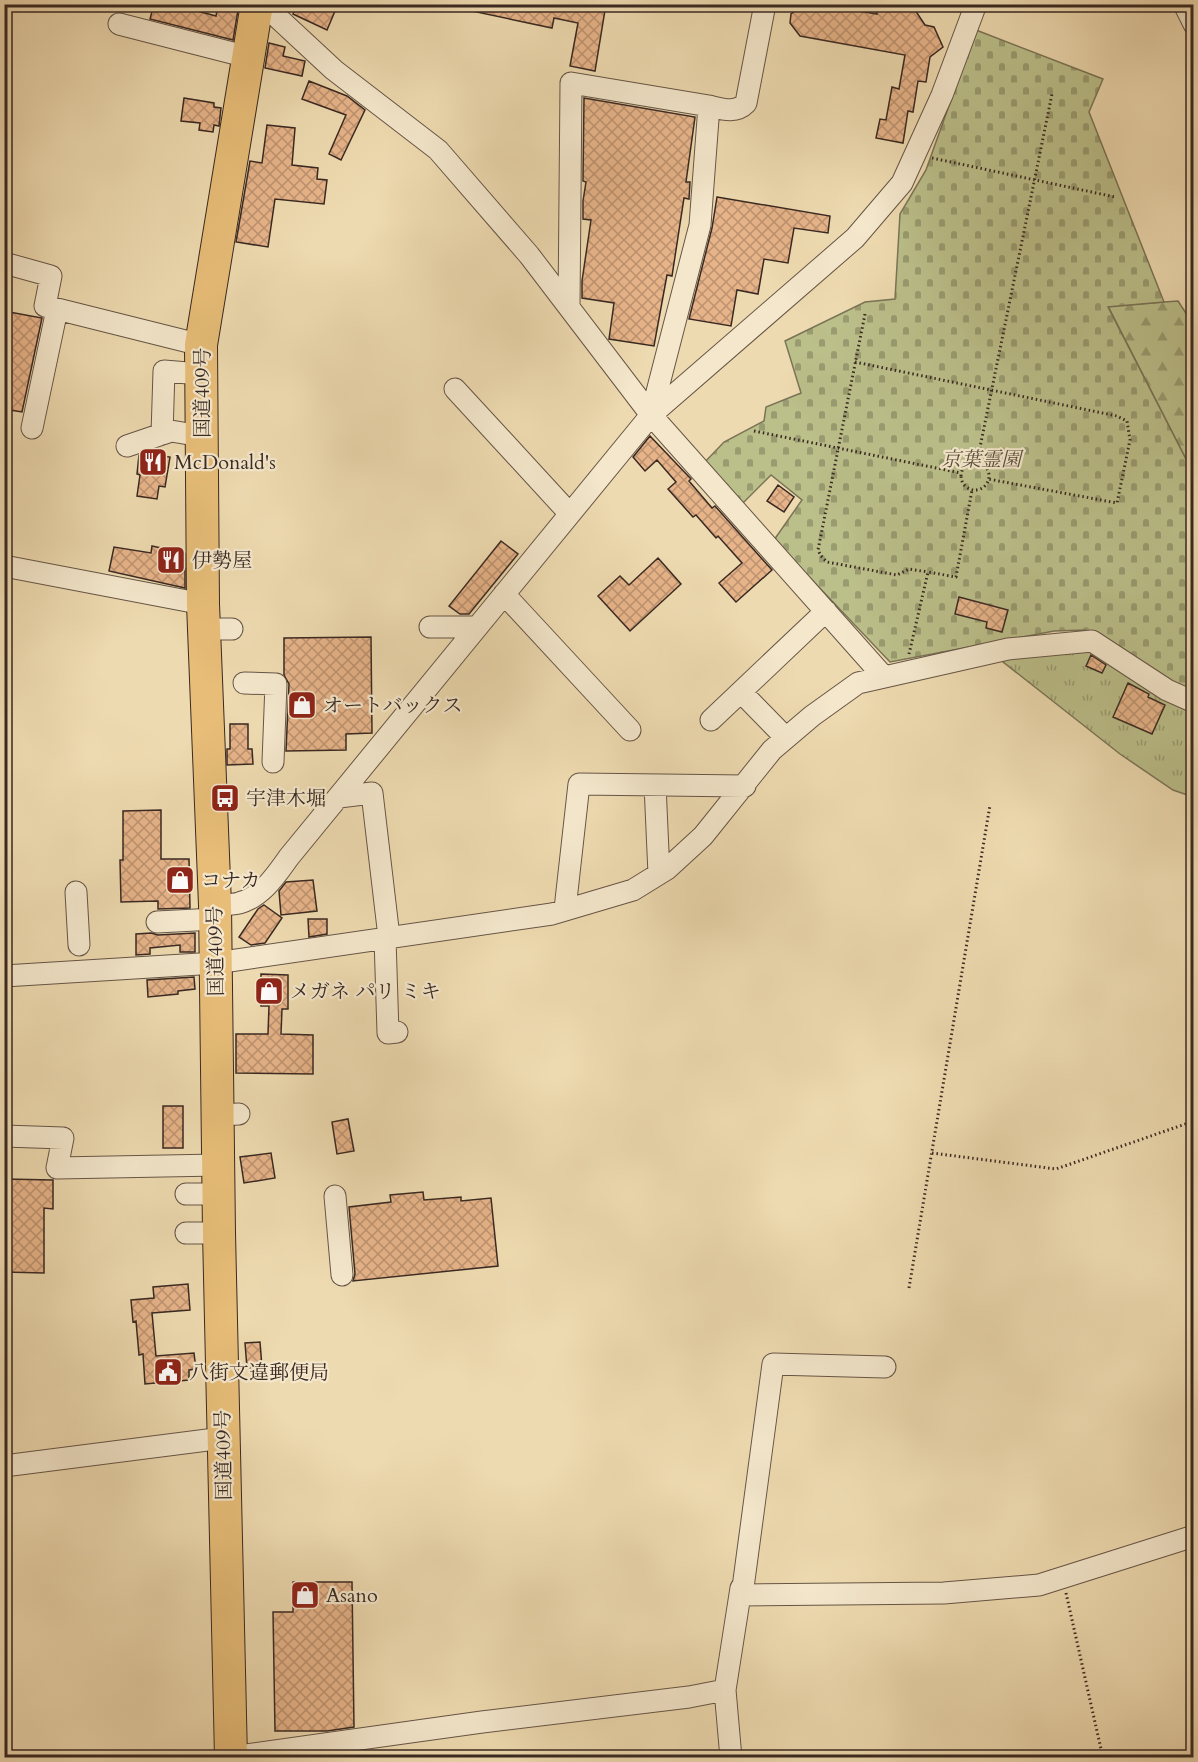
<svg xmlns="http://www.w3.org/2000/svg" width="1198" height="1762" font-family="Cardo,'Noto Serif JP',serif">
<defs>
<pattern id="forest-firs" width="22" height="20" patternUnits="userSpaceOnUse" patternTransform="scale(1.5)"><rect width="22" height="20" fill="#bbbf8a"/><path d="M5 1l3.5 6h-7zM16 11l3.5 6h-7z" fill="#999b70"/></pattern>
<pattern id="cemetery-stones" width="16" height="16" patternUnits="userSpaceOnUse" patternTransform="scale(1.5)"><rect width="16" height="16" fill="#bbbf8a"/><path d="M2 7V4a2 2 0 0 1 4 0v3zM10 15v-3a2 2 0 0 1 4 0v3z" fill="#999b70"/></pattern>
<pattern id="park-tufts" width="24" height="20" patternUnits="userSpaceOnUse" patternTransform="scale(1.5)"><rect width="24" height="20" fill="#bbbf8a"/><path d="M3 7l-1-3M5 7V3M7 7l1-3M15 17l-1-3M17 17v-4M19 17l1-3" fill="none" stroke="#999b70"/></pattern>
<pattern id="building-cross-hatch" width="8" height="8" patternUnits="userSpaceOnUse" patternTransform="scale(1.5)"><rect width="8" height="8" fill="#e7b489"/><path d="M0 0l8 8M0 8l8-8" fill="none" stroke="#bc9270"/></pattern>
</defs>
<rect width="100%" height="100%" fill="#eedab0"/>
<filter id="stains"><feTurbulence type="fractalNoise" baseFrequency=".00333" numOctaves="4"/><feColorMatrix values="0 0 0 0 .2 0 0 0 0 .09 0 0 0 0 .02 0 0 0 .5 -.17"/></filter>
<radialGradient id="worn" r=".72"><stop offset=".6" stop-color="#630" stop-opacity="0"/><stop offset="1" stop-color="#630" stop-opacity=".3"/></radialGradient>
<path fill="url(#forest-firs)" stroke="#7a7456" stroke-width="1.5" d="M1178,301L1193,324V506L1192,471L1108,306Z"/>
<path fill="url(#cemetery-stones)" stroke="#7a7456" stroke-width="1.5" d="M976,30L1103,79L1089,112L1164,302L1108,307L1192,471L1193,693L1178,687L1110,641L1085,630L1054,631L890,662L774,540L802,500L771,475L741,505L703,464L724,442L764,421L766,407L801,393L785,341L865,302L895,299L900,214L926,170Z"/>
<path fill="url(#park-tufts)" stroke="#7a7456" stroke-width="1.5" d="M1091,649L1193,709V797L1173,790L1120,754L998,658Z"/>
<path fill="url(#building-cross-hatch)" stroke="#392922" stroke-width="1.5" d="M154,4H171L216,16L218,4H239L233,40L150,19Z
M297,4H338L327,30L293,14Z
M468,4H606L595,71L570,66L578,23L554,18L552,28L467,10Z
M804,4H828L829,6L877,14L874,4H911L925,25L934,27L943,47L930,57L926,82L918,81L913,112L908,111L903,143L876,138L880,119L886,120L892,87L899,89L905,55L800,36L790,23L791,14Z
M269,43L285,47L283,56L305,61L302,76L265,68Z
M309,81L347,96L365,110L341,160L329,154L346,115L302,99Z
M184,98L214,103V107L221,108L219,126L214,125L213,132L199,130L200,123L181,121Z
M584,98L695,117L686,182H690L689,199L684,198L672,276L667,275L654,346L609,339L614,303L582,298V281L591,220L583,219V201L586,182L583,181Z
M267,125L295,128L292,165L318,168L317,179L327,180L324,204L275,199L268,247L236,242L250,161L262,163Z
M717,197L830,216L828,233L794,228L788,263L764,259L758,294L737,290L731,326L689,319L712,228Z
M4,311L42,318L22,412L4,409Z
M650,436L691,479L689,481L712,508L715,506L772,570L736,602L719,583L742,563L718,536L716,538L696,515L693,517L668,489L676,482L657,460L645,471L633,457Z
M145,453L170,457L165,487L159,486L157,499L137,496L140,475L137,474L139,455Z
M778,485L794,497L784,512L767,501Z
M501,541L518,554L469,614H460L449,606Z
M152,546L185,553V588L109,571L114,547L151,553Z
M658,558L681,584L630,631L598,596L620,576L629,585Z
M959,597L1008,610L1002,632L986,628L987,622L955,614Z
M371,637L372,733L346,734V750L286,751L289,684L284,675V638Z
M1091,655L1106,665L1102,673L1086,666Z
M1128,683L1149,694L1148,697L1165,705L1152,734L1113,717Z
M230,724H248V749H252L253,764L227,765V749H230Z
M161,810V859H189L190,908L158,909V901L121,902L120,860H123V811Z
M313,880L317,911L281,915L279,891L286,882Z
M264,905L282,918L265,943L251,945L239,937L258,909Z
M308,919H327V934L309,937Z
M151,933L158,935L195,933V952H180V945L150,948V954L136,955V934Z
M261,974L288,975V1009H282L281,1034L313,1035V1074L236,1073V1034H268L269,1006H261Z
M194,977L195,989L178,991V994L148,997L147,980Z
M163,1106H183V1148H163Z
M348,1119L354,1151L337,1154L332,1122Z
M271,1153L275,1178L244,1183L240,1157Z
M4,1179L53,1180V1209L44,1208V1273L4,1272Z
M423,1192L424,1200L461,1197V1201L491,1198L498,1266L353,1281L355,1274L349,1207L391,1202L390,1195Z
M188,1284L190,1310L152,1313L156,1356L194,1353L196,1369L189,1370V1380L145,1384L143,1354L139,1355L136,1321L133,1322L131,1300L154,1298L153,1287Z
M260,1342L262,1367L247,1368L245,1343Z
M293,1582H352L354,1727L327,1731H275L273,1612H293Z"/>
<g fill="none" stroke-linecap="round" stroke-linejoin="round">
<g stroke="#665546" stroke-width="23">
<path id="minor" d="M263,4L334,70L438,150L529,255L651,415L884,677
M1184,4L1194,24
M119,24L248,57
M709,106C722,109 735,114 746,103L765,4
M4,263L51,276L45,306L201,345
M569,307L571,83L709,106L700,225L651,415
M455,389L570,514
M32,428L55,319
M162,434L164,371L200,374
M127,446L171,431L201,436
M4,566L203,604
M504,594L630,730
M430,627H477
M204,629H232
M244,683L276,684L273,762
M741,692L786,738
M711,720L826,611
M655,785L659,874
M339,797L372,793L389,937
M76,892L79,945
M215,905C223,904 232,905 239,903C262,897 276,875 289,857L651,415L855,238L902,183L942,95L976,4
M565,909L579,784L745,786
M157,922L215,919
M385,938L388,1033L397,1032
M4,976L216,963L552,914L633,890L667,869L703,836L772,750L812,716L858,683L1008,649L1092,641L1167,690L1194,702
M217,1115L239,1114
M4,1136L63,1138L57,1168L218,1165
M186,1194H218
M335,1196L342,1275
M186,1233H219
M4,1466L223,1438
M742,1595L944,1593L1039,1585L1194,1536
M742,1595L773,1364L885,1367
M231,1757L482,1722L689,1697L725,1690
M731,1758L725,1690L741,1588L742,1595"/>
</g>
<g stroke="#392922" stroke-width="34">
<path id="highway" d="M231,1758L219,1233L215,905L203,604L201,345L257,4"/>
</g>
<path stroke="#392922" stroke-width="3" stroke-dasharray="1.5 3" stroke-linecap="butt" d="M932,158L1115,197
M865,314L818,550L821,556L827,562L897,575L909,569L928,572
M855,362L1117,416L1127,421L1130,440L1117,503L988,479
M754,431L961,473
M977,462L1052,94
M961 476a14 14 0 1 1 28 0a14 14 0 1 1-28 0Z
M909,654L928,572L956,577L972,490
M932,1153L1056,1169L1194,1121
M909,1288L990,805
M1066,1593L1103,1758"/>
<use href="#minor" stroke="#f4e7cc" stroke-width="21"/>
<use href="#highway" stroke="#e7bd78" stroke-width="32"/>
</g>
<defs>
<g id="restaurant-square" transform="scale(1.5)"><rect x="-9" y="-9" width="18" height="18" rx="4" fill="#8f2418" stroke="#f4e7cc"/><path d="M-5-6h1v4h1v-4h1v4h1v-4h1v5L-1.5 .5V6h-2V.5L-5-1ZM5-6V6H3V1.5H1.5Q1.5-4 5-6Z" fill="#fff"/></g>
<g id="shop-square" transform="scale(1.5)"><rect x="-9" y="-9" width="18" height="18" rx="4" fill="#8f2418" stroke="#f4e7cc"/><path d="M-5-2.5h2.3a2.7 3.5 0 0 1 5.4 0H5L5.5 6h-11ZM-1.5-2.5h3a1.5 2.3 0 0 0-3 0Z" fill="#fff"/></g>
<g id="bus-square" transform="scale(1.5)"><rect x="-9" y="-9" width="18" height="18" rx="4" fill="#8f2418" stroke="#f4e7cc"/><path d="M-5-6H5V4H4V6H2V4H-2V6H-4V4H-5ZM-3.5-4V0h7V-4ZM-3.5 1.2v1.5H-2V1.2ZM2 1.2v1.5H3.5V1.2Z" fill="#fff"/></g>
<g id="civic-square" transform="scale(1.5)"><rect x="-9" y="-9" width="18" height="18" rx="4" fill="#8f2418" stroke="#f4e7cc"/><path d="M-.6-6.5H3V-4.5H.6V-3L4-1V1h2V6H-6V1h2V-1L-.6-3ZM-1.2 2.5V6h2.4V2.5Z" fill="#fff"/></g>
</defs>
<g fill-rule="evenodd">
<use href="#restaurant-square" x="153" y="462"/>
<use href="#restaurant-square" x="171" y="560"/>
<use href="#shop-square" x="302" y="705"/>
<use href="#bus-square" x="225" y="798"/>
<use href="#shop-square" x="180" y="880"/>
<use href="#shop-square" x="269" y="991"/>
<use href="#civic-square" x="168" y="1372"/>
<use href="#shop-square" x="305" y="1595"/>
</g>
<g text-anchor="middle" stroke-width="4.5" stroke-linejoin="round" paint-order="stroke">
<g font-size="20" fill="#392922" stroke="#f4e7cc">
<text transform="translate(202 393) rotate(-90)" y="7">国道409号</text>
<text transform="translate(215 951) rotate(-91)" y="7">国道409号</text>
<text transform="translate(223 1455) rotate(-91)" y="7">国道409号</text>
</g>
<g font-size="20" font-style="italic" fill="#5a4e3c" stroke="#f4e7cc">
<text x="981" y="466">京葉霊園</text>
</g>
<g font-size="20" fill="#392922" stroke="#f4e7cc" text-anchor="start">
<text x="174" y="469">McDonald's</text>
<text x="192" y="567">伊勢屋</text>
<text x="323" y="712">オートバックス</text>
<text x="246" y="805">宇津木堀</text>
<text x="201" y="887">コナカ</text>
<text x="290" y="998">メガネ パリ ミキ</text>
<text x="189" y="1379">八街文違郵便局</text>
<text x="326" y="1602">Asano</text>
</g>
</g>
<rect width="1198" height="1762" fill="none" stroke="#eedab0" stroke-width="24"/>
<rect x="6" y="6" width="1186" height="1750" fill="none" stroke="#392922" stroke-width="3"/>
<rect x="12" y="12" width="1174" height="1738" fill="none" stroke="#392922" stroke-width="1.5"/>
<rect width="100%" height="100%" filter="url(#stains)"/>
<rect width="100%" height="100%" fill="url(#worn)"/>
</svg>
